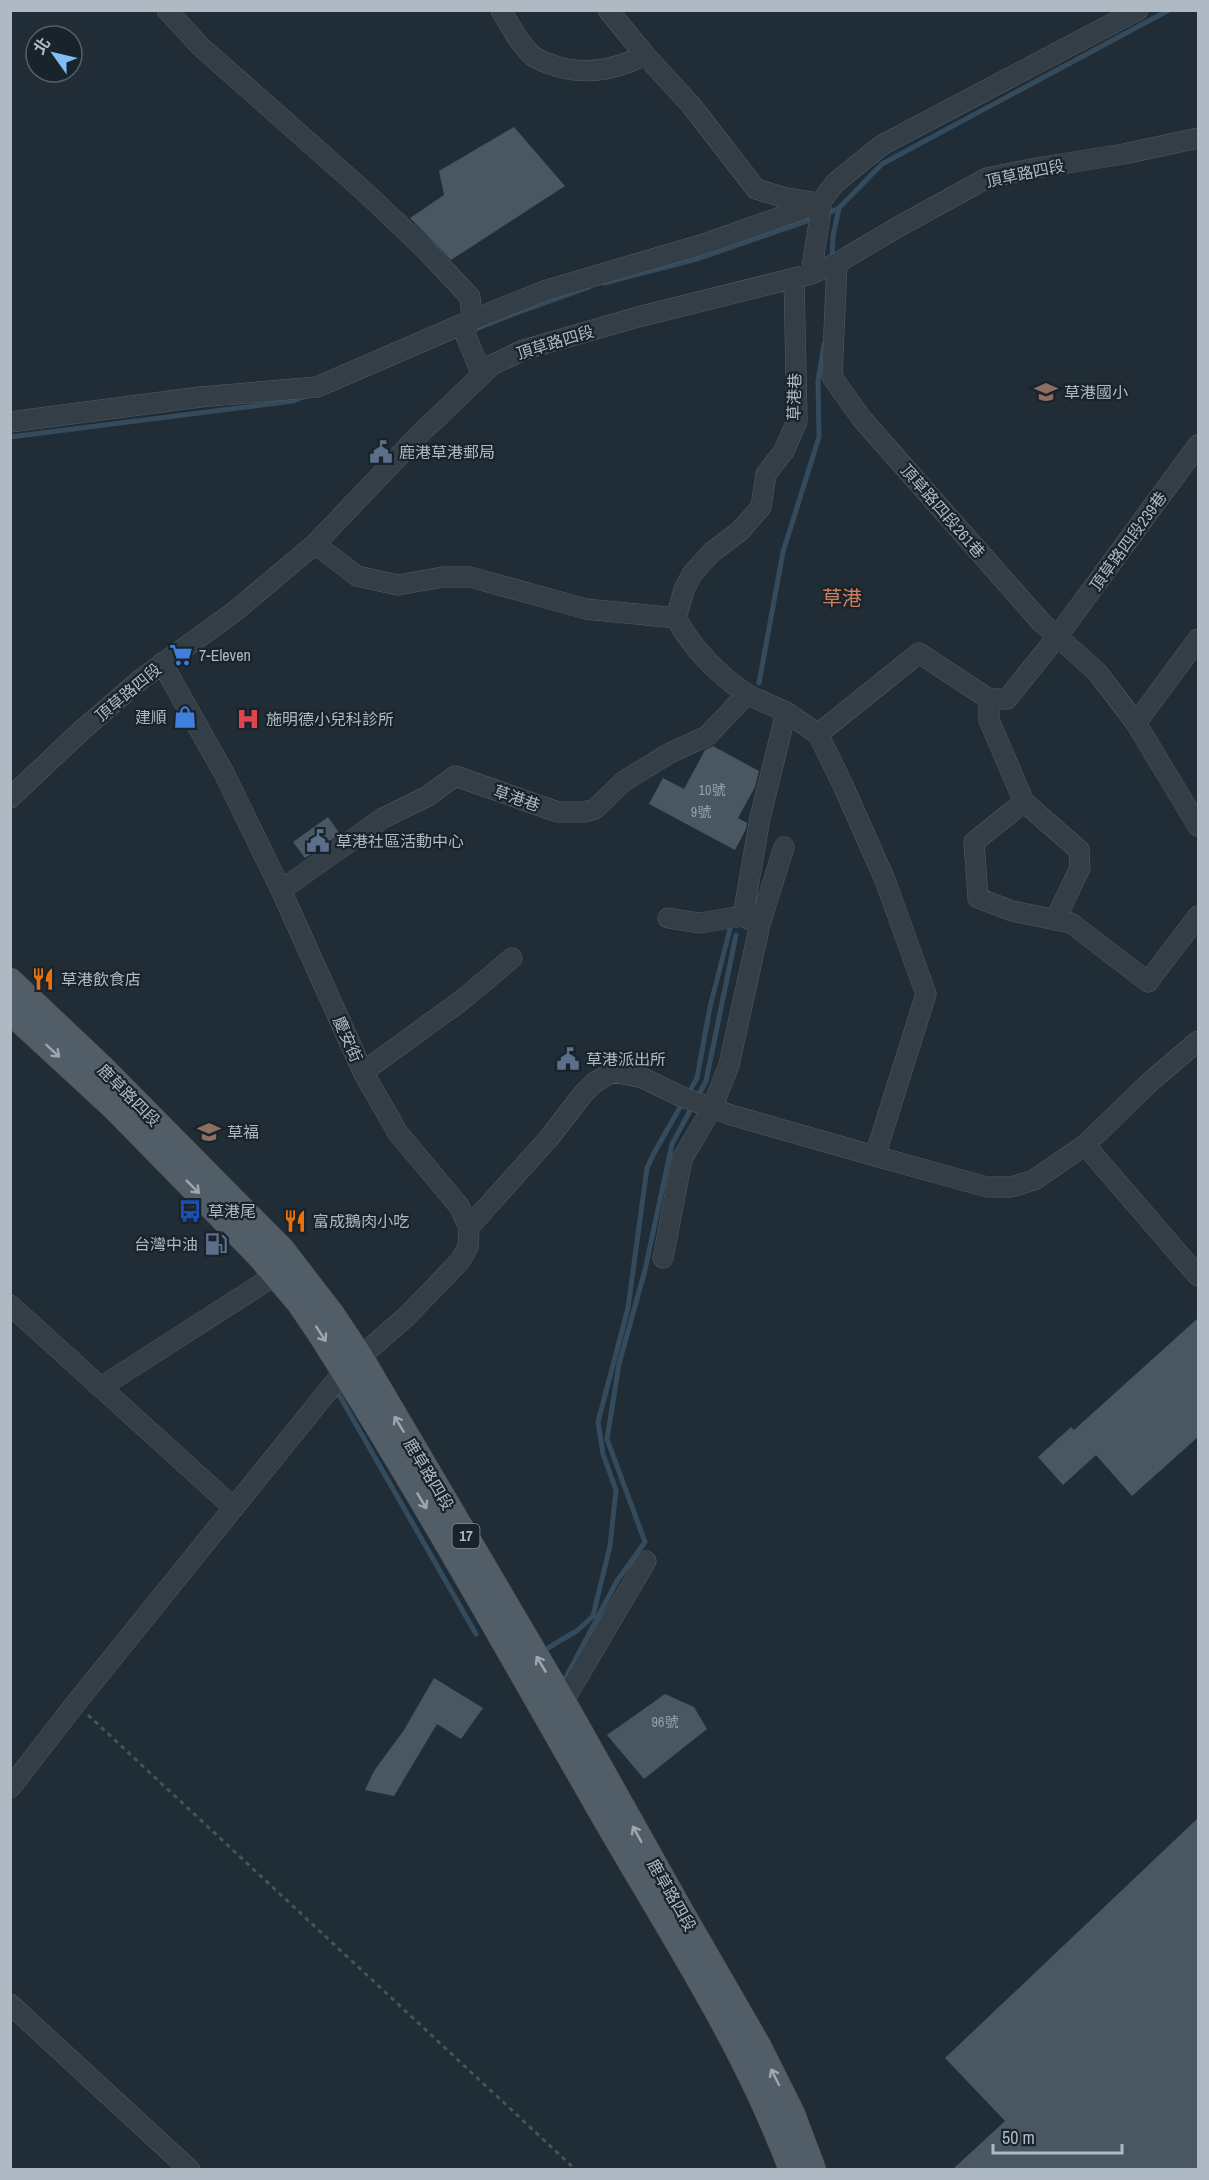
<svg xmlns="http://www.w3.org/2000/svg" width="1209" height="2180" font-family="'Archivo Narrow','Noto Sans TC',sans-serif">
<rect width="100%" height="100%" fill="#202d36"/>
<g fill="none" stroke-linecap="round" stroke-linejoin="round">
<path stroke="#344b5d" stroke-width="5" d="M824,215L839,208L882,164L1169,10
M832,260L833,236L839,208
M604,283L697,259L816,218
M471,331L511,315L589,287
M10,437L293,401L306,396
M759,683L783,552L819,437L818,381L824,344
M688,1094L697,1078L710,1007L732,921
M334,1397L338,1393L476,1634
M548,1648L578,1630L593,1616L610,1546L616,1490L603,1454L598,1422L628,1308L647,1168L654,1153L683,1102
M564,1681L617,1581L645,1542L607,1439L619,1364L645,1270L672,1144L706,1081L736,935"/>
</g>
<path fill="#485762" d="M514,127L565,186L451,260L410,218L444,195L439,171Z
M713,746L759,771L755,787L738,818L747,823L746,829L735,850L649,804L663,778L684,789L705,750Z
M328,817L340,834L305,858L293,842Z
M1198,1318V1437L1132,1496L1096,1455L1063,1485L1038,1457L1071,1427L1074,1430Z
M434,1678L483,1708L461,1739L437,1724L394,1796L365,1790L374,1771L404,1730Z
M665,1694L694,1707L707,1729L644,1779L607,1735Z
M1198,1818V2169H953L1005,2121L945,2058Z"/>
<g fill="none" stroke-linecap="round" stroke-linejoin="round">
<g stroke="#515c65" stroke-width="21">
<path id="minor" d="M167,10L200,46L366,193L426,250L470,297L472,320L464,331L482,375
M501,10C510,26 519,43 533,56C538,60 545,62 550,64C583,77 615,70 645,55L691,105L756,189L782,197L818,203
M608,10L645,55
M837,263L832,377L862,419L1041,622L1097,672L1136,723
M811,274L821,210L820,203L835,183L882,145L1138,10
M10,422L200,397L317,387L472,320L547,290L707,243L820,203
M315,544L357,576L398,585L443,577H470L586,609L676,618
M1198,639L1136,723L1198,826
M989,699V720L1024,802L974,842L978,898L1012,911L1071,923L1148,982L1198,916
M786,712L818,734L842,783L885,880L926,994L875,1156
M818,734L919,653L989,699H1007L1057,637L1198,445
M10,798L81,731L140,680L234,612L315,544L420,434L492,365L523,350L638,317L811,274L837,263L898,227L987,178L1042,167L1124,154L1198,138
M1024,802L1079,850L1080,868L1055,920
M281,890L383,818L428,796L455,776L558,812H584L595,809L624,781L670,753L707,736L747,694
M743,916L760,818L786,712C774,706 759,701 747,694C718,675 692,648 676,618L684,590L692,574L712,552L740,531L761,507L766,474L784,451L797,421L794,279
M668,918L699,923L743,916L753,921
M363,1072L462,1000L512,958
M1085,1145L1198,1276
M469,1227L549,1138L583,1094L595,1082L613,1072L643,1078L680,1096L731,1115L875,1156L987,1187H1011L1034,1180L1085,1145L1150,1082L1198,1041
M663,1258L682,1159L712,1108L729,1065L760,924L784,847
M10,1305L234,1508
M101,1387L277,1274
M563,1702L646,1561
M10,1788L76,1703L344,1371L407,1316L460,1261L468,1247L469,1227L459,1206L398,1133L363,1072L281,890L224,773L162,663
M10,2004L190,2170"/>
</g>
<g stroke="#404a53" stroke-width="27">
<path id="major" d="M10,981L101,1067L282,1250L332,1315L360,1357L563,1702L682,1914L758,2046L792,2114L813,2170
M10,1011L114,1107L259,1255L299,1302L320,1333C420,1490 511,1654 604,1816C670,1931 745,2044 792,2170"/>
</g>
<path stroke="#425656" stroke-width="3" stroke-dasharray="4.5 4.5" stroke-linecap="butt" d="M88,1715L576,2170"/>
<use href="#minor" stroke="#343e47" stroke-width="20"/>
<use href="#major" stroke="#525e67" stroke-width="26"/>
</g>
<defs><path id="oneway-shaft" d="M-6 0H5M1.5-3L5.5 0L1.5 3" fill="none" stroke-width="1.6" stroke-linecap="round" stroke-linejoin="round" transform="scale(1.5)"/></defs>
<g stroke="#9ca7b1">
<use href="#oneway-shaft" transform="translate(53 1051) rotate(43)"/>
<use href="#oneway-shaft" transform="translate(193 1187) rotate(45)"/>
<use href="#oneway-shaft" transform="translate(321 1334) rotate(57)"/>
<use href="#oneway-shaft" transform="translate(399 1424) rotate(-121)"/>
<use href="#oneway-shaft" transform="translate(422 1501) rotate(59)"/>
<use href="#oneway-shaft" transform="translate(541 1664) rotate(-121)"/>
<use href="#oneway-shaft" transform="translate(637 1834) rotate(-119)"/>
<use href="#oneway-shaft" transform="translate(775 2077) rotate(-117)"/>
</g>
<defs>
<g id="school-bare" transform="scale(1.8)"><path d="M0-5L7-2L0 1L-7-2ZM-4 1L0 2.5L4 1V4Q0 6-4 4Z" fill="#8d6e63" stroke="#19232b" stroke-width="2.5" paint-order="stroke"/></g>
<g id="civic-bare" transform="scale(1.8)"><path d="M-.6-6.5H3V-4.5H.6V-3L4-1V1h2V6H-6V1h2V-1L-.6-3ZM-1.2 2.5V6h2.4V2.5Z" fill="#5c6f8a" stroke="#19232b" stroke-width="2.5" paint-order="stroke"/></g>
<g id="supermarket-bare" transform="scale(1.8)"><path d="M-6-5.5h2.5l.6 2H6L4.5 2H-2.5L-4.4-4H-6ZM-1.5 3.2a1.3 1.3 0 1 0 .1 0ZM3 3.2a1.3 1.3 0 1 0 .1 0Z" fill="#3f7fe0" stroke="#19232b" stroke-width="2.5" paint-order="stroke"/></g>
<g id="shop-bare" transform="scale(1.8)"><path d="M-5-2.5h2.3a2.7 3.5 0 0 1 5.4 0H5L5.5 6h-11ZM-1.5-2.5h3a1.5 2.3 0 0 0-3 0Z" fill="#3f7fe0" stroke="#19232b" stroke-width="2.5" paint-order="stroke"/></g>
<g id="hospital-bare" transform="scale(1.8)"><path d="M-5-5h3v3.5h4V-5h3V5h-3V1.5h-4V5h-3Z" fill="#e0444e" stroke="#19232b" stroke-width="2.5" paint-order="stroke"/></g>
<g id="restaurant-bare" transform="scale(1.8)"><path d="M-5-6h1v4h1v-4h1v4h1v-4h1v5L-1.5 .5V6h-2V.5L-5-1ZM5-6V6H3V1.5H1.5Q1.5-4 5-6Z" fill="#e8710a" stroke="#19232b" stroke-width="2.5" paint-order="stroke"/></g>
<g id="bus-bare" transform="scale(1.8)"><path d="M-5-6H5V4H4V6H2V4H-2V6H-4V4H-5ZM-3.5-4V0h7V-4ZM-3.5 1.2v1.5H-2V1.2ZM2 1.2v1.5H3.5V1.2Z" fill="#1a4fb4" stroke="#19232b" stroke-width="2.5" paint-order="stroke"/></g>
<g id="fuel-bare" transform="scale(1.8)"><path d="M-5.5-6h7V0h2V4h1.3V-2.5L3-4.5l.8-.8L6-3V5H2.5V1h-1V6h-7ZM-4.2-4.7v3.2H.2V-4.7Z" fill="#5c6f8a" stroke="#19232b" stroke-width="2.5" paint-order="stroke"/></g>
</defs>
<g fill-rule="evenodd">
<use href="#school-bare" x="1046" y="392"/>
<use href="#civic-bare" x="381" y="452"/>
<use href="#supermarket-bare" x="181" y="655"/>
<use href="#shop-bare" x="185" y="717"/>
<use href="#hospital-bare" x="248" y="719"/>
<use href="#civic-bare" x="318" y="841"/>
<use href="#restaurant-bare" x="43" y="979"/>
<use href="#civic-bare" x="568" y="1059"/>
<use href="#school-bare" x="209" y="1132"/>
<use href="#bus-bare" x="190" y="1211"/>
<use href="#restaurant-bare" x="295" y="1221"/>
<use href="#fuel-bare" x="216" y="1244"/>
</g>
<g text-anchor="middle" stroke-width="4.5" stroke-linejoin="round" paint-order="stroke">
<g font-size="14" fill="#94a0ac">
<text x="712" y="795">10號</text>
<text x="701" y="817">9號</text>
<text x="665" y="1727">96號</text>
</g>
<rect fill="#19232b" stroke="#818c96" stroke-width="1.5" x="452.5" y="1524" width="27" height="24" rx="4.5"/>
<g font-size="15" font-weight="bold" fill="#aeb9c4">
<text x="466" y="1541">17</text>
</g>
<g font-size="16" fill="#aeb9c4" stroke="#19232b">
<text transform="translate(1025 173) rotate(-12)" y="6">頂草路四段</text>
<text transform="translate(555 342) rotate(-17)" y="6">頂草路四段</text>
<text transform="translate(794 397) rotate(-89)" y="6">草港巷</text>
<text transform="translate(943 511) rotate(49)" y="6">頂草路四段261巷</text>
<text transform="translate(1128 541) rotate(-54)" y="6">頂草路四段239巷</text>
<text transform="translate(128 692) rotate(-40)" y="6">頂草路四段</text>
<text transform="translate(517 798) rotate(19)" y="6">草港巷</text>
<text transform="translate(348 1039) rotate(66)" y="6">慶安街</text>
<text transform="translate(129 1095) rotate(45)" y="6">鹿草路四段</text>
<text transform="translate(429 1474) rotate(59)" y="6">鹿草路四段</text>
<text transform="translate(672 1895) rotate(60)" y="6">鹿草路四段</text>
</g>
<g font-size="16" fill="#aeb9c4" stroke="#19232b" text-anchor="start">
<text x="1064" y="398">草港國小</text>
<text x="399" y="458">鹿港草港郵局</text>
<text x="199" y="661">7-Eleven</text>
<text x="167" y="723" text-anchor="end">建順</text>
<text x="266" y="725">施明德小兒科診所</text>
<text x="336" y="847">草港社區活動中心</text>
<text x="61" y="985">草港飲食店</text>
<text x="586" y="1065">草港派出所</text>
<text x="227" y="1138">草福</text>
<text x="208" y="1217">草港尾</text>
<text x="313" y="1227">富成鵝肉小吃</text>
<text x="198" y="1250" text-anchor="end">台灣中油</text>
</g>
<g font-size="20" fill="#d07f5d" stroke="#19232b">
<text x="842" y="605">草港</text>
</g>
</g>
<rect width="1209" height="2180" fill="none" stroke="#aeb9c4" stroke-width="24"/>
<g transform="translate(54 54) rotate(304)"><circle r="28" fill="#19232b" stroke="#555f68" stroke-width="1.5"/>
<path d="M0-4.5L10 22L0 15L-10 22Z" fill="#82bef5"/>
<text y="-9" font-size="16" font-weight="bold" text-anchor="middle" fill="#aeb9c4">北</text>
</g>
<path d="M993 2144v9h129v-9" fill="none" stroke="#aeb9c4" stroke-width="3"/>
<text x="1002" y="2144" font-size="18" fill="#aeb9c4" stroke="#19232b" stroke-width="4.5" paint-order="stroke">50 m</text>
</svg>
